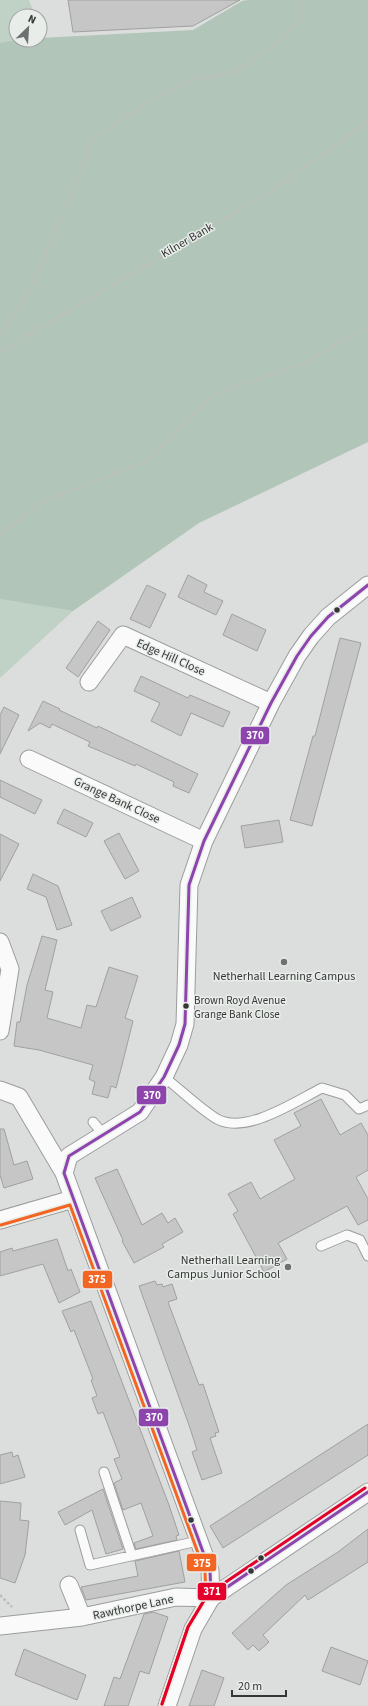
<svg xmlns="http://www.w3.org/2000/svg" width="368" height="1706" font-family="'Source Sans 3',sans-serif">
<rect width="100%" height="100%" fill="#dcdedd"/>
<path fill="#c0d1c6" d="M0,0H29L35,16H16V40H26L0,44Z
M0,599L73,611L0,678Z"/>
<path fill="#b1c6b9" d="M248,0H368V442L199,523L73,611L0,599V43L17,40H40V38L193,30L242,1Z"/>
<path fill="#c5c6c5" stroke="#9fa1a0" d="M68,0H240L193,26L73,32Z
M188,575L207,585L204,592L223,601L216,615L178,597Z
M147,585L166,594L150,628L130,619Z
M232,614L266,630L257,651L223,635Z
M98,621L110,630L78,677L66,668Z
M340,638L361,643L312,826L290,820L313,736H315Z
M141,676L188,698L190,695L230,712L223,727L191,713L181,736L151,721L160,703L134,691Z
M43,701L60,709L59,710L97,728L98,726L198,774L189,793L173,786L174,782L136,764L135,766L88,746L90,742L52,724L50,728L40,723L28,731Z
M4,707L19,715L0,754V715Z
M0,780L42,800L35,814L0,797Z
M64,809L93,823L86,837L57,823Z
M279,820L283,842L245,848L241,826Z
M119,833L139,871L125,879L104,841Z
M0,834L19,844L0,881Z
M33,874L58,886L72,925L57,930L46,897L27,889Z
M132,897L141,917L111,931L101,911Z
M42,936L57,940L45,990L53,992L47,1018L81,1028L87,1005L96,1007L109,967L138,976L125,1018L133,1021L123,1061L116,1088L111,1086L108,1098L92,1094L95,1082L89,1079L93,1065L39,1050L14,1046L17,1022H20L27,985Z
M321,1099L340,1135L361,1123L368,1135V1170L356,1177L368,1199V1220L358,1225L347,1206L278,1243L287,1259L264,1272L233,1214L238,1211L228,1194L251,1182L260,1199L295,1179L274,1140L301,1126L294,1113Z
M0,1129H4L14,1165L27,1161L33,1179L4,1188L0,1175Z
M117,1169L142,1225L162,1213L168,1223L175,1218L183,1232L162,1244L164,1247L134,1263L122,1241L123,1240L95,1178Z
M57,1239L68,1271L71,1269L80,1292L59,1303L43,1264L0,1276V1252L12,1248L13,1251Z
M155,1281L157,1285L162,1284L163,1287L172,1284L177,1299L168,1302L199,1385L203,1384L219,1432L215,1433L216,1436L210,1438L222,1473L202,1480L192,1452L197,1450L190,1428L139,1286Z
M91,1301L169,1505L179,1535L176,1536L177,1540L136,1549L134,1543L153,1536L141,1503L123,1510L114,1483L122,1479L114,1459L120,1457L103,1412L98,1414L92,1398L97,1396L91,1380L93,1379L74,1330L71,1332L62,1311Z
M368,1424V1455L223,1548L210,1526Z
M12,1452L13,1457L18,1455L25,1477L0,1484V1455Z
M103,1489L123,1549L106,1554L92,1510L65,1525L58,1512Z
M0,1501L21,1503L20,1520L29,1521L25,1555L15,1583L0,1578Z
M368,1529V1562L308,1600L305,1595L263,1635L269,1642L259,1651L253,1645L248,1650L232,1633L286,1585L338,1552Z
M179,1551L185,1582L86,1600L81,1587L138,1576L135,1561Z
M153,1612L168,1617L149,1674L140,1671L128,1706H104L114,1677L120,1679L144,1614Z
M331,1647L368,1661L360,1685L322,1671Z
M24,1649L86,1675L77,1700L15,1675Z
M202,1670L224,1678L214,1706H189Z"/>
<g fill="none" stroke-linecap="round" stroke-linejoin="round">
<g stroke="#9b9d9c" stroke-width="11">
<path id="service" d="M164,1077C181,1090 199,1108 217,1119C246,1135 296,1101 322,1088L345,1095L359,1109L368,1105
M93,1122L104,1135
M321,1246L347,1235L360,1240L368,1256
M104,1472L132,1556
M80,1530L90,1565L198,1541"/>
</g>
<g stroke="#9b9d9c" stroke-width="19">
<path id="minor" d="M89,682L123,635L271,703
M29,759L204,841
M0,942L10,969L0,1031
M0,1090L19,1097L64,1173L210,1571L211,1598
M64,1173L69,1156L140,1112L164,1077L179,1045L185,1024L189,885L204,841L271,703L297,656L311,636L328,617L368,585
M0,1220L73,1199
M69,1585L82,1617
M0,1626L82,1617L176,1597L211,1598L368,1492
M167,1706L193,1629L211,1598"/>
</g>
<path stroke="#bdbebd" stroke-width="2.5" stroke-dasharray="3 2" stroke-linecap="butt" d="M0,332L21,308L58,226L92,141L135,110L196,78L216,77L238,69L273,46L300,21L298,0
M0,352L266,194L338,144L368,120
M0,534L42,502L150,460L214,394L305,363L368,326
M0,1595L12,1607"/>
<use href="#service" stroke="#fafafa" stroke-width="9"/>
<use href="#minor" stroke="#fafafa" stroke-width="17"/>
<g stroke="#e8edea" stroke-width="6">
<path id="bus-1" d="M211,1598L210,1571L64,1173L69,1156L140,1112L164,1077L179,1045L185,1024L189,885L204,841L271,703L297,656L311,636L328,617L368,585
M211,1598L368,1492"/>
</g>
<g stroke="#e8edea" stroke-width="6">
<path id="bus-2" d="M1,1225L70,1205L205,1572L206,1597L188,1627L162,1704"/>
</g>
<g stroke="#e8edea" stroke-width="6">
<path id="bus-3" d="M162,1704L188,1627L208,1594L365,1488"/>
</g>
<use href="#bus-1" stroke="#8e44ad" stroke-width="3"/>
<use href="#bus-2" stroke="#f26522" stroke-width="3"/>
<use href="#bus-3" stroke="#e4002b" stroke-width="3"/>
</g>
<g fill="#353635" stroke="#e8edea" stroke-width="1.5">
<circle cx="337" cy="610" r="3.5"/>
<circle cx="186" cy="1006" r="3.5"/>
<circle cx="191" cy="1520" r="3.5"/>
<circle cx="261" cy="1558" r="3.5"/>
<circle cx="251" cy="1571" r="3.5"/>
</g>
<g fill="#6f7170" stroke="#e8edea" stroke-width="1.5">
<circle cx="284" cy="962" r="4"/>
<circle cx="288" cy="1267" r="4"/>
</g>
<g text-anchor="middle" stroke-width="3" stroke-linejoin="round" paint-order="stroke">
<g font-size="11" fill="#353635" stroke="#e8edea" text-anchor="start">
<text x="194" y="1004">Brown Royd Avenue<tspan x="194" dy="14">Grange Bank Close</tspan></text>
</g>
<g font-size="12" fill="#353635" stroke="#e8edea">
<text transform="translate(187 240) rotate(-30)" y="4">Kilner Bank</text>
<text transform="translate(171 657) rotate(24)" y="4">Edge Hill Close</text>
<text transform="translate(117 800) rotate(25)" y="4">Grange Bank Close</text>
<text transform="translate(133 1607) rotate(-12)" y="4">Rawthorpe Lane</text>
</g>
<g font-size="12" fill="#353635" stroke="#e8edea">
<text x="284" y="980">Netherhall Learning Campus</text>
<text x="280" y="1264" text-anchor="end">Netherhall Learning<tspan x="280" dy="14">Campus Junior School</tspan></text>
</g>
</g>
<g stroke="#e8edea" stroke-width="1.5">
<rect x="240" y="726" width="30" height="19" rx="4" fill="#8e44ad"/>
<rect x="136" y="1085" width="31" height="20" rx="4" fill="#8e44ad"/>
<rect x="82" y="1270" width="31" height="19" rx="4" fill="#f26522"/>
<rect x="138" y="1408" width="31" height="19" rx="4" fill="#8e44ad"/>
<rect x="186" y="1553" width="31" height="19" rx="4" fill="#f26522"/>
<rect x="197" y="1582" width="30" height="19" rx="4" fill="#e4002b"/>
</g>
<g font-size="11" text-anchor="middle" font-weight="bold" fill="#fff">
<text x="255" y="739">370</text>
<text x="152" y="1099">370</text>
<text x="97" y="1283">375</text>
<text x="154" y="1421">370</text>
<text x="202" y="1567">375</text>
<text x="212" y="1595">371</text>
</g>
<g transform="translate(28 28) rotate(25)"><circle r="19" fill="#e8edea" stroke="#a0a4a2"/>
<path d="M0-3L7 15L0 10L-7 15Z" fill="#6f7170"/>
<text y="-6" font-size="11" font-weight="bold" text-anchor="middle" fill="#353635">N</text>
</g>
<path d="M232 1690v6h54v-6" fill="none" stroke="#353635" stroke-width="2"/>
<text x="238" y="1690" font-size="12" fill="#353635" stroke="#e8edea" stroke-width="3" paint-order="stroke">20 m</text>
</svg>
